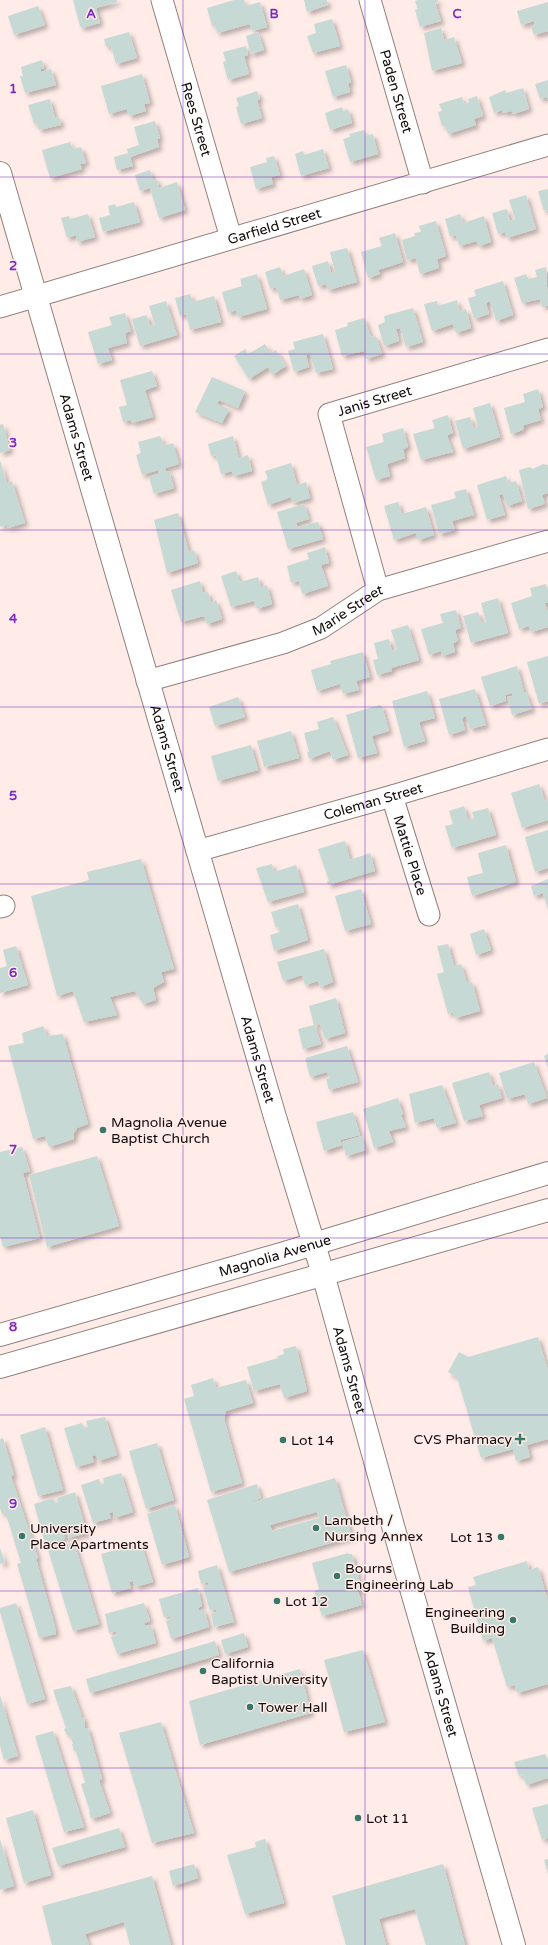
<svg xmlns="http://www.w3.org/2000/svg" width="548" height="1945" font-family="'Varela Round',sans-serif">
<defs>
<filter id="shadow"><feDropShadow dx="3.5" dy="3.5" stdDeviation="2" flood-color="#0004"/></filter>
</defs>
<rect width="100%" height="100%" fill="#ffece8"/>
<path fill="#c7d9d4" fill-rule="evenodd" filter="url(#shadow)" d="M73,0H117V2L96,8L100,23L82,28L80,26Z
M234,0H244L246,6L260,2L267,27L252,31L250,24L217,33L215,25L212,26L207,8Z
M304,0H327L328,5L307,12Z
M418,0H438L439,2L435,3L441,21L420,27L415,10L418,9L415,1Z
M548,2V31L534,35L531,27L535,25L534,21L521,25L517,11Z
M38,6L45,25L14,35L8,16Z
M332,19L340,46L313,53L307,36L316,33L314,24Z
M441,28L444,40L454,37L462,63L432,71L424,33Z
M129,32L137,58L116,64L111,46L106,47L104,39Z
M258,32L264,50L251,54L246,36Z
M246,46L248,55L244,56L249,74L228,80L223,62L226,61L223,52Z
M42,60L44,68L41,69V72L51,69L56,85L25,93L20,76H23L21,67Z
M346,65L351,82L348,83L350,92L333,97L325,71Z
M142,74L150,103L144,104L146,111L129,116L127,109L109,114L101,86Z
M548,80V100L547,97L540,99L535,84Z
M523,88L529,109L513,114L512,111L503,113L502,110L494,113L489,97L505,90L506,93Z
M257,91L260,99L257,100L262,118L241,124L236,107L239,106L236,98Z
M477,96L483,116L474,119L476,125L448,134L445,125L442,126L438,112L442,111L439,104L462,97L464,104L469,102L468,99Z
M50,99L55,118L59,117L61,125L39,130L37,123L34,124L28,105Z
M342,107L343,111L348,109L352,123L330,130L325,113Z
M155,121L160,138L157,139L159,147L130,157L133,166L117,170L114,157L128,153L127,149L139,145L134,127Z
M364,130L366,136L373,134L378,154L350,162L343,139L350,137L349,134Z
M70,142L73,149L81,147L86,163L80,164L82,169L50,178L42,150Z
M323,149L329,168L301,176L295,154L303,151L304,155Z
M274,156L280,175L271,177L273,184L256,189L250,167L267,162L266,158Z
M150,170L153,180L157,179L159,188L177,182L185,210L159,218L150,188L140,191L135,175Z
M548,189V210L544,211L538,191Z
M526,195L536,229L507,238L505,232L498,234L492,213L507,209L510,221L515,219L509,200Z
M134,202L140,222L103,232L99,218L110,215L108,206L115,204L116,207Z
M88,214L95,237L77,242L76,235L67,238L61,218L69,216L70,219Z
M460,214L463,223L484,216L491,242L479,246L477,241L459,246L456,235L450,237L445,219Z
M436,221L446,256L437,259L439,268L420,274L416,258L407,260L402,240L415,236L414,233L421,232L419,226Z
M395,233L403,262L378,270L380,274L368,278L361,252L382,246L379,238Z
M347,248L357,282L328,290L326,284L318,286L312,266L328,261L331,273L335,272L330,252Z
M280,267L283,276L304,269L312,295L300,299L299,295L280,300L276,287L270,289L265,272Z
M546,267L548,305L542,307L540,299L522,303L514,278L526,274L528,279L537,277L535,270Z
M257,274L267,309L238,317L236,310L228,313L222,292L242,286L240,279Z
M503,281L513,315L496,321L490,301L486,303L489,314L474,319L468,298L476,296L474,290Z
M190,294L193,302L214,296L221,322L190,330L186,314L180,316L175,298Z
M457,300L460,311L466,309L471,328L456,333L453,324L432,331L424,304L437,301L438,306Z
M166,301L177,335L140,346L132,319L147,315L150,326L155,325L149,306Z
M413,308L423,342L406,347L400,328L396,329L399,341L384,346L378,325L385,322L384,316Z
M125,313L131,331L125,333L127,343L108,348L112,360L98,364L88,332L112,325L109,317Z
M364,318L371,337L376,336L382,354L366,359L364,351L342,356L335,330L348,326L347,323Z
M323,334L333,369L316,373L310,354L306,355L309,367L294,372L288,351L295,349L293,342Z
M265,344L271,353L276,350L286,366L272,375L268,367L249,379L234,356L245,349L248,354Z
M152,371L157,386L145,390L153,417L132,423L131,420L123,422L119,407L127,405L120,380Z
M212,377L245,391L238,408L219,400L217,404L229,409L222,423L195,412Z
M538,389L543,407L538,409L541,420L524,425L523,430L511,434L504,408L525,402L523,394Z
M490,403L500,437L463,449L455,421L470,417L474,428L478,427L473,408Z
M448,415L453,433L447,435L453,452L421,460L413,434L435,428L432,420Z
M3,424L10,450L0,453V425Z
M403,428L408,447L403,449L405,458L387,464L390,476L376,480L366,447L384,442L382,434Z
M160,436L163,443H165L166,445L173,443L179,464L165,468L166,472L169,471L174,488L154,494L149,477L159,474L158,470L142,475L136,455L141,453L138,442Z
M233,436L239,458L248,455L252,471L234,476L232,471L221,474L216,455L211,456L208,444Z
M0,460L7,483L12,481L25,523L8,528L7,525L0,527Z
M291,463L297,485L306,482L310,498L293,503L291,497L268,505L261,482L268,479L265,471Z
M543,464L548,465V493L542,495L545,504L528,509L519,470L530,467L533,469Z
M506,476L508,483L516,481L522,501L507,506L503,494L499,495L505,515L487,520L477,485Z
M466,489L474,515L452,521L455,530L439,534L431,505L456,498L454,492Z
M398,502L402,514L426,507L434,535L418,540L416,533L394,540L384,506Z
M304,504L309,519L296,523L298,527L318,522L323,539L288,549L277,512Z
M178,513L189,552L194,550L198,563L167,573L154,520Z
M325,547L329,563L321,565L328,586L302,594L299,581L291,583L287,566L309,559L307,553Z
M236,571L240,582L258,577L261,587L267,585L272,604L257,609L254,601L231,607L221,576Z
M200,581L203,593L208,592L211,602L216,600L222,619L207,624L204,616L181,622L171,590Z
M546,584L548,592V603H545L548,613V627L531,632L529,626L519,629L511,603L532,596L530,588Z
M498,598L508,633L471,643L463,616L478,612L482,624L486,622L481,603Z
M456,610L461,628L455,630L458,641L453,643L455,652L442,656L441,651L429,655L421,629L443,623L440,614Z
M408,625L419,660L391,668L392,671L377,675L373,660L378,659L374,643L389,639L392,651L397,650L391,630Z
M363,652L370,677L356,681L359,690L343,694L340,684L317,691L311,670L331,664L330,661Z
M548,656V701L539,704L527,662Z
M517,666L524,692H526L532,709L512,715L507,697L513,696L512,693L505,695L506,701L490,706L481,677Z
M475,689L486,725L470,729L466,716L462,718L465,730L449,735L439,699Z
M427,691L435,718L419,722L425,741L404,747L392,701Z
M238,697L245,717L215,726L209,707Z
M379,705L382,706L389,731L372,736L377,753L358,758L346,715Z
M333,717L348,755L333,760L330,751L309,759L307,752H309L304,733L319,729L317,722Z
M291,731L299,758L264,767L257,741Z
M251,745L258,770L218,781L211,756Z
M539,784L545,801L548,800V820L522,828L511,793Z
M464,806L468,820L474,818L472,812L488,808L496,835L452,848L445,826L453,824L449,811Z
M548,830V868L535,872L525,837Z
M345,841L350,860L370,853L375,871L328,885L327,881H329L318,849Z
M506,845L516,882L472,896L467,877L483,873L478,853Z
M141,859L174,969L161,972L164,982L153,988L156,1000L143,1004L135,991L110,997L117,1015L84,1022L73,991L57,996L31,896L89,880L87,872Z
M272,864L274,872L296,865L304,892L268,902L256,868Z
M548,879V910L543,893L534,896L531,886Z
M361,889L371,924L345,931L335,896Z
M298,904L308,940L274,951L270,935L280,932L278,927L276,928L271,912Z
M484,929L491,950L476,955L470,934Z
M448,944L454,966L461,964L467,983L472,982L480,1011L455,1018L453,1012L448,1014L437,974L444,972L437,946Z
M16,946L28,985L0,993V968L7,966L3,950Z
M324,949L333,982L320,987L318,981L305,985L302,975L283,981L277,962Z
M336,998L345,1033L325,1039L320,1024L315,1025L321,1044L303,1049L298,1029L314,1025L309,1006Z
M43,1026L47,1036L63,1034L88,1124L77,1128L74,1133V1139L49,1147L45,1136L33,1139L8,1046L24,1043L22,1033Z
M347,1046L358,1082L329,1090L326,1079L329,1078L327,1072L310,1077L305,1058Z
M548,1054V1068L544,1056Z
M534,1062L547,1098L528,1104L525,1094L507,1099L499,1073Z
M489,1072L493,1086L498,1084L502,1098L479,1105L483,1116L464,1121L452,1083Z
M442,1085L456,1123L437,1128L434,1118L415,1123L409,1094Z
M398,1098L403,1115H401L406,1127L389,1131L393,1142L374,1148L363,1109Z
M353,1112L360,1135L340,1140L342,1145L324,1151L316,1122Z
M361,1136L366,1150L346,1156L342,1142Z
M22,1147L30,1171L23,1173L40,1238L3,1247L0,1236V1152Z
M97,1156L119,1226L47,1247L29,1175Z
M538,1337L548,1371V1439L527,1445L530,1457L516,1461L513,1449L481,1458L457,1377L448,1372L459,1352L468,1357Z
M296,1346L307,1391L284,1398L280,1384L254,1391L247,1367L278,1358L277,1356L284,1354L283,1349Z
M213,1378L216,1388L246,1380L253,1403L226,1411L224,1419L242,1483L211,1492L184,1399L194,1396L191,1385Z
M105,1417L117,1455L98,1461L96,1455L92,1456L94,1462L76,1467L64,1428L82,1423L84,1428L88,1427L86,1421Z
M45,1427L63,1490L38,1496L20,1435Z
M3,1438L14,1475L11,1476L38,1558L36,1559L55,1627L56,1634L39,1638L17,1564L21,1563L6,1514H2L0,1508V1439Z
M157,1443L174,1500L146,1509L129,1451Z
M121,1473L133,1512L114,1518L113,1512L109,1513L111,1518L93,1523L81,1485L99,1479L101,1485L104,1483L103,1478Z
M335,1478L352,1537L229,1572L207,1500L257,1484L261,1498L253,1501V1502ZM317,1512L319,1518L272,1531L270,1525Z
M75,1492L87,1533L68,1538L66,1532H64L65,1539L45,1543L34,1504L53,1498L55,1503L58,1502L57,1498Z
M175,1505L189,1557L162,1565L147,1514Z
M74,1542L99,1624L73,1631L48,1550Z
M141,1543L153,1582L135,1587L133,1581L129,1582L131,1588L112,1593L101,1554Z
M0,1548L5,1563L0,1564Z
M348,1553L349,1554H352L362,1590L358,1591L362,1605L322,1616L314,1591L319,1589L312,1563Z
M527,1561L529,1570L538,1567L548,1602V1684L517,1693L515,1685L507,1687L492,1638L483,1641L468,1587L476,1585L473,1577Z
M217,1565L234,1622L214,1627L211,1614L217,1612L216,1609L210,1611L203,1587L209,1585L208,1582L201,1584L198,1571Z
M198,1588L202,1606L198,1608L199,1611L204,1609L209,1627L171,1639L166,1621L171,1619L170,1616L164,1617L159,1599Z
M16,1603L45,1699L27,1704L0,1612V1608Z
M144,1603L150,1621L144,1623L145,1626L151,1625L156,1643L117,1654L111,1637L117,1635L116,1631L109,1633L105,1614Z
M244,1633L248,1647L225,1654L221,1640Z
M215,1641L219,1655L90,1693L86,1679Z
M363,1650L385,1722L344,1732L324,1660Z
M300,1669L311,1713L200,1745L189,1701Z
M71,1686L82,1717H84L85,1728H88L102,1779L99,1780L110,1813L91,1819L89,1812H90L81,1784L85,1783L76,1751H74L72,1744H73L70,1735H67L64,1729L66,1728L53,1690Z
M0,1695L18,1756L4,1760L0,1746Z
M161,1722L194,1833L152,1843L119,1733Z
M53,1731L84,1827L64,1832L35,1736Z
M545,1754L548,1761V1778L526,1785L523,1775L519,1776L514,1762Z
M548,1804V1838L542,1840L532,1808Z
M33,1810L51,1875L24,1883L6,1818Z
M119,1828L125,1847L58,1866L52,1848Z
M0,1839L14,1886L0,1890Z
M265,1839L284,1903L245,1914L227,1855L256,1847L255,1842Z
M548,1859V1874L544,1860Z
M194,1864L198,1878L173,1886L169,1871Z
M443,1864L465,1945H426L415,1909L379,1919L386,1945H346L332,1896Z
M152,1876L171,1945H130L124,1922L85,1934L89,1945H52L42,1906Z"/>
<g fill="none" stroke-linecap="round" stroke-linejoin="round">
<g stroke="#91817d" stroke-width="23">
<g id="minor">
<path id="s1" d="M162,0L231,238"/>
<path id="s2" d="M370,0L423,183"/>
<path id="s3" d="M0,307L548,145"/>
<path id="s4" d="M378,590L329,414L548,349"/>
<path id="s5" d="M147,681L283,643L321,628L378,590L548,541"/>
<path id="s6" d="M392,796L429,915"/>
<path id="s7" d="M197,851L392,796L548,749"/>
<path d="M0,907L4,906"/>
</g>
</g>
<g stroke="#91817d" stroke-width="24">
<g id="major">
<path id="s8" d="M0,173L275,1117L323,1274L395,1533L514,1945"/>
<path id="s9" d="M0,1335L281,1254L548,1173"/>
<path d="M0,1367L548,1210"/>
</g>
</g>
<use href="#minor" stroke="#fff" stroke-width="21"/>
<use href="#major" stroke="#fff" stroke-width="22"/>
</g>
<path fill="none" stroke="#7b2cbf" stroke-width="1" stroke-opacity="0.55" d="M183,0V1945M365,0V1945M0,177H548M0,354H548M0,530H548M0,707H548M0,884H548M0,1061H548M0,1238H548M0,1415H548M0,1591H548M0,1768H548"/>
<g fill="#36796a" stroke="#ffece8" stroke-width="1.5">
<circle cx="103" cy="1130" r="4"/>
<path d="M518 1433h4v4h4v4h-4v4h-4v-4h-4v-4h4z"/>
<circle cx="283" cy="1440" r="4"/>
<circle cx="316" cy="1528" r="4"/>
<circle cx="22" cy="1536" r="4"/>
<circle cx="501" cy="1537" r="4"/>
<circle cx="337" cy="1576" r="4"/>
<circle cx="277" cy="1601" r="4"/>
<circle cx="513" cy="1620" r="4"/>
<circle cx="203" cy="1671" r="4"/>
<circle cx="250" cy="1707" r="4"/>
<circle cx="358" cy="1818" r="4"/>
</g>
<g text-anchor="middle" stroke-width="3" stroke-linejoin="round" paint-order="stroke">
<g font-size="14" fill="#110b0a" stroke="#ffece8">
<text dy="5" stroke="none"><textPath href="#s2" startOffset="95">Paden Street</textPath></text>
<text dy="5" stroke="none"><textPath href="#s1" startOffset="124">Rees Street</textPath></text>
<text dy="5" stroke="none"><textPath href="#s3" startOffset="286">Garfield Street</textPath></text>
<text dy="5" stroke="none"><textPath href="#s4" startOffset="230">Janis Street</textPath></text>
<text dy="5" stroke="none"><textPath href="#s8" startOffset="275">Adams Street</textPath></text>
<text dy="5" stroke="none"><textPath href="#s5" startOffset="214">Marie Street</textPath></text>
<text dy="5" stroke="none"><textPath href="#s8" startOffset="599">Adams Street</textPath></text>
<text dy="5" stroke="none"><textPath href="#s7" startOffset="183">Coleman Street</textPath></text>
<text dy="5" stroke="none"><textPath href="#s6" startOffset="62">Mattie Place</textPath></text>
<text dy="5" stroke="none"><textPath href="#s8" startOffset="923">Adams Street</textPath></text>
<text dy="5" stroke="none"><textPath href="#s9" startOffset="286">Magnolia Avenue</textPath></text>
<text dy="5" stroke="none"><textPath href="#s8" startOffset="1247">Adams Street</textPath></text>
<text dy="5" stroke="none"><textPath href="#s8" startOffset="1583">Adams Street</textPath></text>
</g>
<g font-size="14" fill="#110b0a" stroke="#ffece8" text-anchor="start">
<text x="111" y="1127">Magnolia Avenue<tspan x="111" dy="16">Baptist Church</tspan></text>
<text x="512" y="1444" text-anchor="end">CVS Pharmacy</text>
<text x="291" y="1445">Lot 14</text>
<text x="324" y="1525">Lambeth /<tspan x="324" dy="16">Nursing Annex</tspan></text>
<text x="30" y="1533">University<tspan x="30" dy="16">Place Apartments</tspan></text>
<text x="493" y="1542" text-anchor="end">Lot 13</text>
<text x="345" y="1573">Bourns<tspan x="345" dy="16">Engineering Lab</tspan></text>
<text x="285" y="1606">Lot 12</text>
<text x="505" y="1617" text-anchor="end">Engineering<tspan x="505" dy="16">Building</tspan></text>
<text x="211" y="1668">California<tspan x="211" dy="16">Baptist University</tspan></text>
<text x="258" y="1712">Tower Hall</text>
<text x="366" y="1823">Lot 11</text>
</g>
</g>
<g font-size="13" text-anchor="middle" font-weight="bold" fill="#7b2cbf" stroke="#ffece8" stroke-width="3" stroke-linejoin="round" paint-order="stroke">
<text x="91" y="18">A</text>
<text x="274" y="18">B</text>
<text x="457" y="18">C</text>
<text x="13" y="93">1</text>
<text x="13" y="270">2</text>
<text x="13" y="447">3</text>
<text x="13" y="623">4</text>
<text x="13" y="800">5</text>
<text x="13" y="977">6</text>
<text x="13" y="1154">7</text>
<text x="13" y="1331">8</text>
<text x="13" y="1508">9</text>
</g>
</svg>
